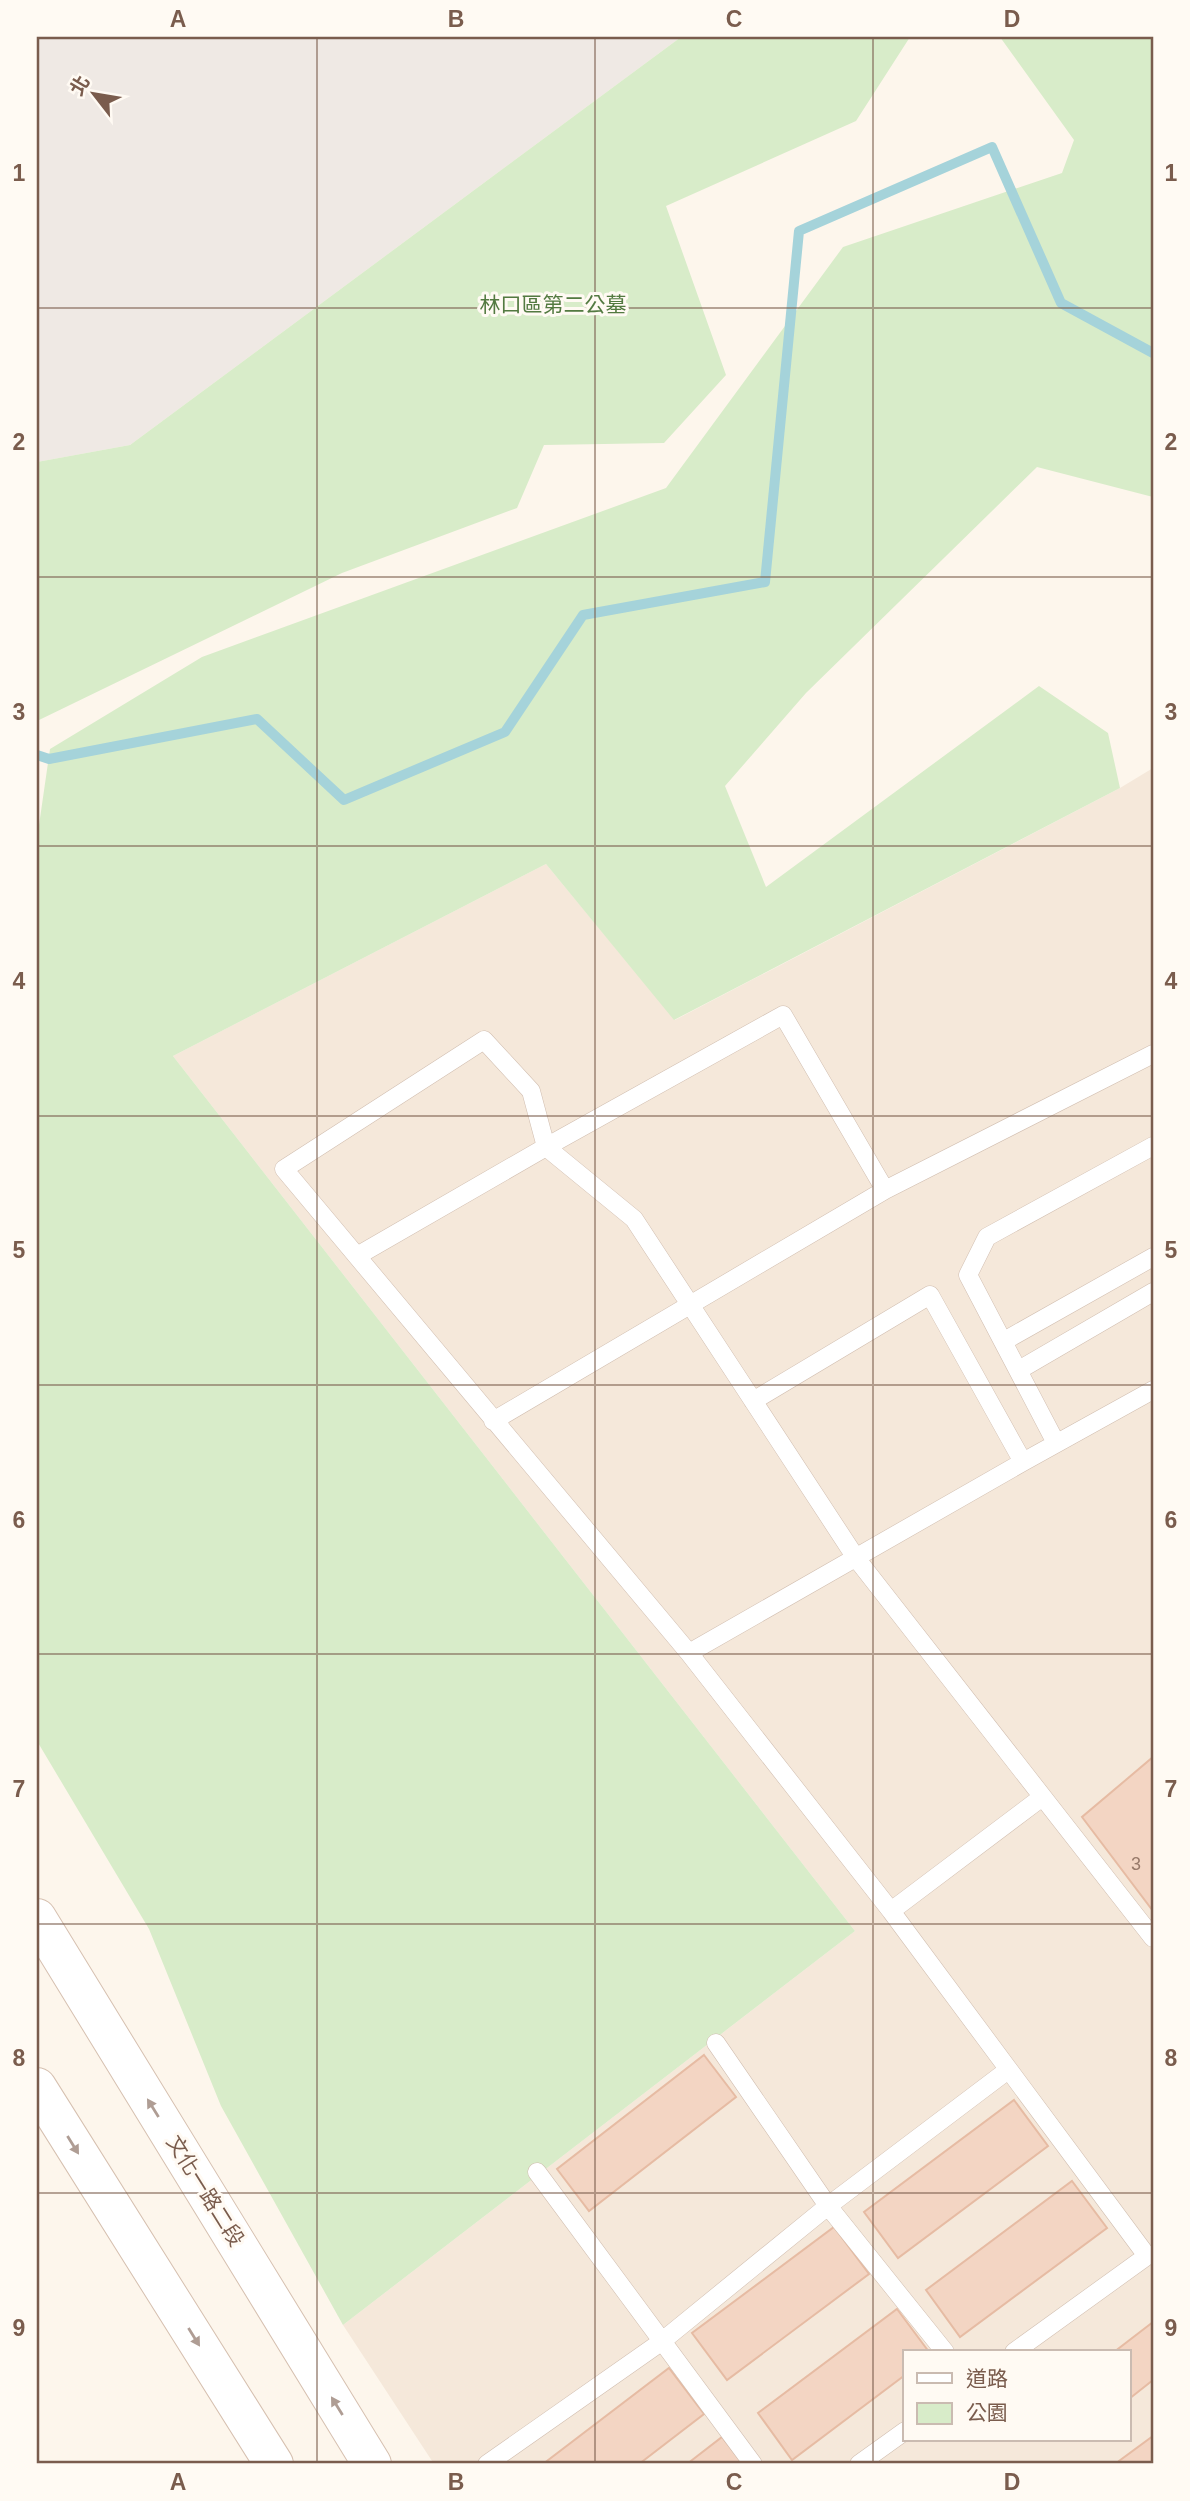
<svg xmlns="http://www.w3.org/2000/svg" width="1190" height="2501" font-family="Helvetica,'Noto Sans TC',sans-serif">
<rect width="100%" height="100%" fill="#fdf6ec"/>
<path fill="#f5e8da" fill-rule="evenodd" d="M1153,768V2464H434L343,2325L855,1931L173,1056L546,864L675,1020L1120,788ZM905,2352H1129V2440H905Z"/>
<path fill="#efe9e4" d="M37,37H681L130,445L37,462Z"/>
<path fill="#d8ecc9" d="M681,37H910L856,121L666,206L726,375L664,443L544,445L517,508L342,573L37,721V462L130,445Z
M1000,37H1153V497L1037,467L806,693L725,786L766,887L1039,686L1108,733L1120,788L674,1020L546,864L173,1056L855,1931L343,2325L221,2106L149,1929L37,1741V839L50,749L202,657L666,488L843,247L1062,173L1074,140Z"/>
<g fill="none" stroke-linecap="round" stroke-linejoin="round">
<path stroke="#a5d3da" stroke-width="10" d="M37,755L49,759L257,719L344,800L505,732L583,615L765,582L799,231L992,147L1061,303L1153,353"/>
</g>
<path fill="#f3d5c3" stroke="#e6bba3" stroke-width="2" d="M1153,1757V1911L1082,1817Z
M704,2055L736,2097L589,2211L557,2169Z
M1014,2100L1048,2146L898,2258L864,2212Z
M1072,2181L1107,2228L960,2337L926,2290Z
M834,2227L869,2274L727,2380L692,2333Z
M897,2309L929,2352H905V2375L792,2460L758,2413Z
M1153,2322V2380L1129,2399V2352H1114Z
M669,2368L704,2414L639,2464H543Z
M1153,2436V2464H1121L1119,2461Z
M722,2437L743,2464H687Z"/>
<g fill="none" stroke-linecap="round" stroke-linejoin="round">
<g stroke="#d1beb0" stroke-width="19">
<path id="lane" d="M357,1256L546,1147L783,1015L885,1190L1153,1054
M1004,1341L1153,1257
M1019,1370L1153,1292
M753,1401L930,1295L1023,1462
M493,1421L885,1190
M1056,1443L968,1275L987,1237L1153,1146
M689,1653L1023,1462L1153,1390
M891,1911L1041,1798
M716,2043L828,2206L945,2352
M537,2172L753,2464
M1014,2352L1147,2256L891,1911L689,1653L284,1169L484,1040L531,1091L546,1147L634,1219L856,1558L1153,1938
M487,2464L661,2342L828,2206L1008,2070
M859,2464L905,2431"/>
</g>
<g stroke="#d6c0b0" stroke-width="40">
<path id="secondary" d="M37,1918L372,2464
M37,2087L274,2464"/>
</g>
<use href="#lane" stroke="#fff" stroke-width="18"/>
<use href="#secondary" stroke="#fff" stroke-width="38"/>
</g>
<defs><path id="oneway-solid" d="M-6-.8H1V-3.2L6.5 0L1 3.2V.8H-6Z" transform="scale(1.75)"/></defs>
<g fill="#af9d94">
<use href="#oneway-solid" transform="translate(153 2108) rotate(-122)"/>
<use href="#oneway-solid" transform="translate(73 2145) rotate(58)"/>
<use href="#oneway-solid" transform="translate(194 2337) rotate(58)"/>
<use href="#oneway-solid" transform="translate(337 2406) rotate(-122)"/>
</g>
<path fill="none" stroke="#7a5c4d" stroke-width="2" stroke-opacity="0.55" d="M317,37V2464M595,37V2464M873,37V2464M37,308H1153M37,577H1153M37,846H1153M37,1116H1153M37,1385H1153M37,1654H1153M37,1924H1153M37,2193H1153"/>
<g text-anchor="middle" stroke-width="6" stroke-linejoin="round" paint-order="stroke">
<g font-size="18" fill="#987a6a">
<text x="1136" y="1870">3</text>
</g>
<g font-size="21" fill="#537a41" stroke="#fffaf3">
<text x="553" y="312">林口區第二公墓</text>
</g>
<g font-size="21" fill="#7a5c4d" stroke="#fffaf3">
<text transform="translate(205 2191) rotate(58)" y="7">文化一路二段</text>
</g>
</g>
<rect width="1190" height="2501" fill="none" stroke="#fffaf3" stroke-width="77"/>
<rect x="903" y="2350" width="228" height="91" fill="#fffaf3" stroke="#cabbb1" stroke-width="2"/>
<rect x="917" y="2373" width="35" height="10" fill="#ffffff" stroke="#cabbb1" stroke-width="2"/>
<text x="966" y="2386" font-size="21" fill="#7a5c4d">道路</text>
<rect x="917" y="2403" width="35" height="21" fill="#d8ecc9" stroke="#cabbb1" stroke-width="2"/>
<text x="966" y="2420" font-size="21" fill="#7a5c4d">公園</text>
<g transform="translate(94 94) rotate(301)" stroke="#fffaf3" stroke-width="5" paint-order="stroke">
<path d="M0-5L12 26L0 18L-12 26Z" fill="#7a5c4d"/>
<text y="-10" font-size="19" font-weight="bold" text-anchor="middle" fill="#7a5c4d">北</text>
</g>
<rect x="38" y="38" width="1114" height="2424" fill="none" stroke="#7a5c4d" stroke-width="2.5"/>
<g font-size="23" text-anchor="middle" font-weight="bold" fill="#7a5c4d">
<text x="178" y="27">A</text>
<text x="456" y="27">B</text>
<text x="734" y="27">C</text>
<text x="1012" y="27">D</text>
<text x="19" y="181">1</text>
<text x="1171" y="181">1</text>
<text x="19" y="450">2</text>
<text x="1171" y="450">2</text>
<text x="19" y="720">3</text>
<text x="1171" y="720">3</text>
<text x="19" y="989">4</text>
<text x="1171" y="989">4</text>
<text x="19" y="1258">5</text>
<text x="1171" y="1258">5</text>
<text x="19" y="1528">6</text>
<text x="1171" y="1528">6</text>
<text x="19" y="1797">7</text>
<text x="1171" y="1797">7</text>
<text x="19" y="2066">8</text>
<text x="1171" y="2066">8</text>
<text x="19" y="2336">9</text>
<text x="1171" y="2336">9</text>
<text x="178" y="2490">A</text>
<text x="456" y="2490">B</text>
<text x="734" y="2490">C</text>
<text x="1012" y="2490">D</text>
</g>
</svg>
